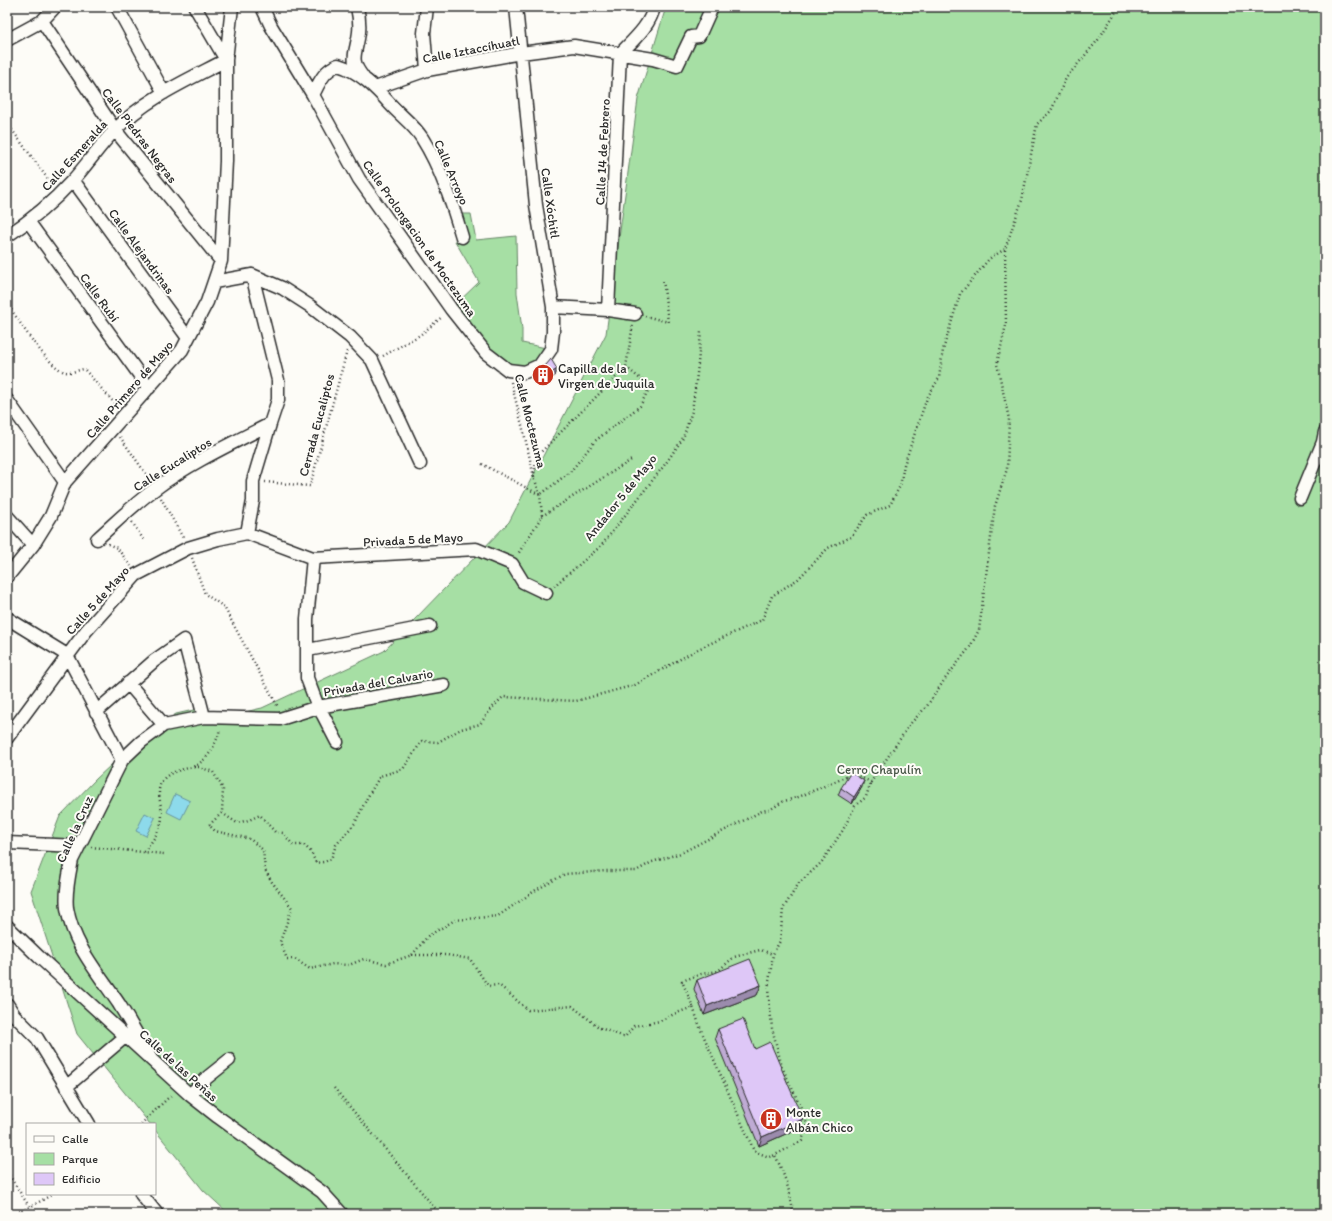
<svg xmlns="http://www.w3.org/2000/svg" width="1332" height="1221" font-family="Itim,sans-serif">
<rect width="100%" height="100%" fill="#fdfcf7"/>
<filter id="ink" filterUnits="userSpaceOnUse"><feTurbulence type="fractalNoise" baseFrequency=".025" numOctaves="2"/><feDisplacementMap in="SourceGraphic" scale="8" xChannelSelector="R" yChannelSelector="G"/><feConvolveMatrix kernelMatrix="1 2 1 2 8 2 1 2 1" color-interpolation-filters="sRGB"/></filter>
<g filter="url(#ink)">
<path fill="#a6dfa4" stroke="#688568" d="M666,7H1325V1214H229L203,1190L155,1130V1124H150L77,1034L31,891L60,816L96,779L141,737L176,714L198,709L236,714L262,708L384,651L509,522L606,334L638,99Z
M461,214H471L476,240L516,236L517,293L522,329V343L551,349L540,365L508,370L451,309L479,282L455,241Z"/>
<path fill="#8ddaeb" stroke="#66949e" d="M175,794L190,801L181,819L167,812Z
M145,813L155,818L146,836L136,831Z"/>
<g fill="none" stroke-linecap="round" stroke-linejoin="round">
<g stroke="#2b2b2b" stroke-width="15">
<path id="minor" d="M117,7L164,93
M195,7L226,60
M262,7L271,26L313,95L359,179L451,309L486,353L508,370L525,372L540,365L551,349L553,332V307L536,205L516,7
M357,7C359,16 360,23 359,32C357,52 348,59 363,77
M427,7L424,33L427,70
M42,21L115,130L221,261
M7,40L42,21L55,7
M375,88L427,70L521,53L574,46L653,59L677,66L691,37L699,36L712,7
M313,95C319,83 324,70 338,65C359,71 376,88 391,105C401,116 414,125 422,138C441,168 452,203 462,237
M73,180L188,338
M28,221L149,388
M7,236C30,221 53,202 72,181C87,165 100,145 115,130C146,98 188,80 226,60
M214,282L252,275L282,288L310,306L350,337L372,360L420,464
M553,307L608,310L635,314
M608,310L620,54C633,40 650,26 654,7
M7,400L65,482
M1300,498L1323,442L1325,432
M7,516L33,545
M247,533L253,501V481L270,424L278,400V380L252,275
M97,539C116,522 134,504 155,489C190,463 231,444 270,424
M313,558L307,619V678L318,707L323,715L337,742
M7,577L33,545L51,516L65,482L182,350L207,302L221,261L226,161V60L232,7
M7,618L67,655L122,760
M308,650L430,626
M128,683L164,725
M96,712L154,661L184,640L204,717
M7,738L86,631L136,575L188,548L218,539L247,533L313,558L476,549L512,564L523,582L546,593
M7,843L79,846
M7,926L39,957L190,1095L218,1117L322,1192L342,1214
M7,1004L14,1015L37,1038L89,1124
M151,1059C141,1041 130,1022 119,1004C99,974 73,945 67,908C65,893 69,875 72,860L122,760L141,742L164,725L204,717L280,719L318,707L444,685
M66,1087L126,1036
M190,1095L204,1080L229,1060
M141,1194L157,1214"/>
</g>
<path stroke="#2b2b2b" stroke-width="2.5" stroke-dasharray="1 3" stroke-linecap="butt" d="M7,123L53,186
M7,303C18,320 47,366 65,372C72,373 78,370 84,369L118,407
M645,316L668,322L663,279
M383,356L420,335L442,317
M511,382L524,433L534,477L540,495L542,516L518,554
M120,437L149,478
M482,464L540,495L571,471L595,441L640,406L650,387L626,367
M534,477L536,457L626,367L633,324
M265,482L310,486L347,351
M161,498L183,538
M542,516L633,459
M132,522L145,542
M108,544L117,548L131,566
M192,558L205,594L224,607L278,707
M554,586L601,546L666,463L683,438L692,411L697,374L701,332
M194,767H199L213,772L223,789L222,813L209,825L215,831L250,839L263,850L265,870L272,882L292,908L280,942L287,959H295L310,969L333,964L349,965L364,959L386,964L412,955L428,936L455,920L498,916L536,890L565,874L607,871H636L652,862L681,853L762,811L771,809L784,801L796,798L839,780L851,773L871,782L910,724L927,706L945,679L970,647L979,630L995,506L1007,469L1009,419L997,364L1006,325L1005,249L1022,200L1037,124L1051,111L1066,78L1098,40L1119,7
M222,813L237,823L249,820L260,815L275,832L283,833L293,845H304L311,852L316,863L324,862L331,859L336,845L355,823L367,798L380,776L403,769L422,741L438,742L461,729L480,724L492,708L503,697L576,701L635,685L698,649L762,620L772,596L798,579L828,548L851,537L867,515L890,505L900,486L904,465L927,398L939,378L943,350L960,294L989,259L1005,249
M91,847L164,854
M144,852C151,843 158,834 161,823C165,810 154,792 162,781C169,771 182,770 192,767C202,764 212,752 215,743C217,738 220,734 219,729
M412,955H447L470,959L488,986L499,985L528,1010L572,1006L600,1028L625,1037L634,1026L660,1021L674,1014L693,1007L701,1030L754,1151L769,1157L775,1155
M693,1007L682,981L701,974L718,971L734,957L760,950L773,954
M334,1088L440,1214
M141,1124L167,1099L173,1095
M7,1172L34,1214
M14,1214L30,1207L53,1194
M793,1214C791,1192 784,1174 775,1155L802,1141L807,1124L800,1105L782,1067L772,1028L768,989L773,954L780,941L783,909L799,883L821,863L843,830L855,806L866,797L871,782"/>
<use href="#minor" stroke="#fdfcf7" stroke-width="12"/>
</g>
<path fill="#bfabd4" stroke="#2b2b2b" d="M557,369L555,376L538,386L533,377L535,370Z
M862,787L852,804L838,795L841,788Z
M697,980L761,985L757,995L704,1015L694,989Z
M718,1029L755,1049L803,1119L799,1128L759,1146L715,1038Z"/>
<path fill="#9b8bad" stroke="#2b2b2b" d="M557,369L555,376L538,386L541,380Z
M864,781L862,787L852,804L854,797Z
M761,985L757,995L704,1015L707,1006Z
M803,1119L799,1128L759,1146L762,1137Z"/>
<path fill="#dec7f7" stroke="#2b2b2b" d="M551,359L557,369L541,380L535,370L546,365Z
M851,772L864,781L854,797L841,788Z
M750,959L761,985L707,1006L697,980Z
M743,1019L755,1049L770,1042L803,1119L762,1137L718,1029Z"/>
</g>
<defs>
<g id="building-disc" transform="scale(1.15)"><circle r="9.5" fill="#c8321e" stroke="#fdfcf7"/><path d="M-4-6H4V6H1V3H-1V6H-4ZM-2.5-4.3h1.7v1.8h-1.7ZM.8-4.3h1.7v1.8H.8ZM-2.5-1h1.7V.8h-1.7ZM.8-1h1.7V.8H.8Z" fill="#fff"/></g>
</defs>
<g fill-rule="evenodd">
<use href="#building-disc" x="543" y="375"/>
<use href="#building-disc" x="771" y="1119"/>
</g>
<g text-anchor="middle" stroke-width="4" stroke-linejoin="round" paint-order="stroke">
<g font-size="13" fill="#2b2b2b" stroke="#fdfcf7">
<text transform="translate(471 49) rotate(-11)" y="5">Calle Iztaccíhuatl</text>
<text transform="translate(140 135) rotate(53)" y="5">Calle Piedras Negras</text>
<text transform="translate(602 152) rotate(-87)" y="5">Calle 14 de Febrero</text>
<text transform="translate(74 155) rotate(-48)" y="5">Calle Esmeralda</text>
<text transform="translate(452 172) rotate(67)" y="5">Calle Arroyo</text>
<text transform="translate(551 203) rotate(82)" y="5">Calle Xóchitl</text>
<text transform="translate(420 238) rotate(55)" y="5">Calle Prolongacion de Moctezuma</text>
<text transform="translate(142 251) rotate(54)" y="5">Calle Alejandrinas</text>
<text transform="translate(100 297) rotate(54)" y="5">Calle Rubí</text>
<text transform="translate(129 389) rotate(-49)" y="5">Calle Primero de Mayo</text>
<text transform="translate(531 421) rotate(76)" y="5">Calle Moctezuma</text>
<text transform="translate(316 425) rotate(-75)" y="5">Cerrada Eucaliptos</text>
<text transform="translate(172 464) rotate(-32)" y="5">Calle Eucaliptos</text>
<text transform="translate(620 497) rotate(-51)" y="5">Andador 5 de Mayo</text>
<text transform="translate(413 539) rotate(-3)" y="5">Privada 5 de Mayo</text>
<text transform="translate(97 600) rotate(-48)" y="5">Calle 5 de Mayo</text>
<text transform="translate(378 682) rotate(-10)" y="5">Privada del Calvario</text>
<text transform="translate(74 829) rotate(-66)" y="5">Calle la Cruz</text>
<text transform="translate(179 1065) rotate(42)" y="5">Calle de las Peñas</text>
</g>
<g font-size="13" fill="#2b2b2b" stroke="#fdfcf7" text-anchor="start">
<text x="558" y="373">Capilla de la<tspan x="558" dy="15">Virgen de Juquila</tspan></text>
<text x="786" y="1117">Monte<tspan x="786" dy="15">Albán Chico</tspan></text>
</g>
<g font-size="13" fill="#4a5849" stroke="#fdfcf7">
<text x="879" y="774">Cerro Chapulín</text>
</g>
</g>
<rect width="1332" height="1221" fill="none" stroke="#fdfcf7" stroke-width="24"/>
<rect x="12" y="12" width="1308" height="1197" fill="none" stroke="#2b2b2b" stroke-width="1.5" filter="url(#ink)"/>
<rect x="26" y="1123" width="130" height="72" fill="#fdfcf7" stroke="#a9a8a5"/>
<rect x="34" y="1136" width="20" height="6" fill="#fdfcf7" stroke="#a9a8a5"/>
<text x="62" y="1143" font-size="12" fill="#2b2b2b">Calle</text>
<rect x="34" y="1153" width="20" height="12" fill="#a6dfa4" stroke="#a9a8a5"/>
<text x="62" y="1163" font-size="12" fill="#2b2b2b">Parque</text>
<rect x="34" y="1173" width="20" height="12" fill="#dec7f7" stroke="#a9a8a5"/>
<text x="62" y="1183" font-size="12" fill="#2b2b2b">Edificio</text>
</svg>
